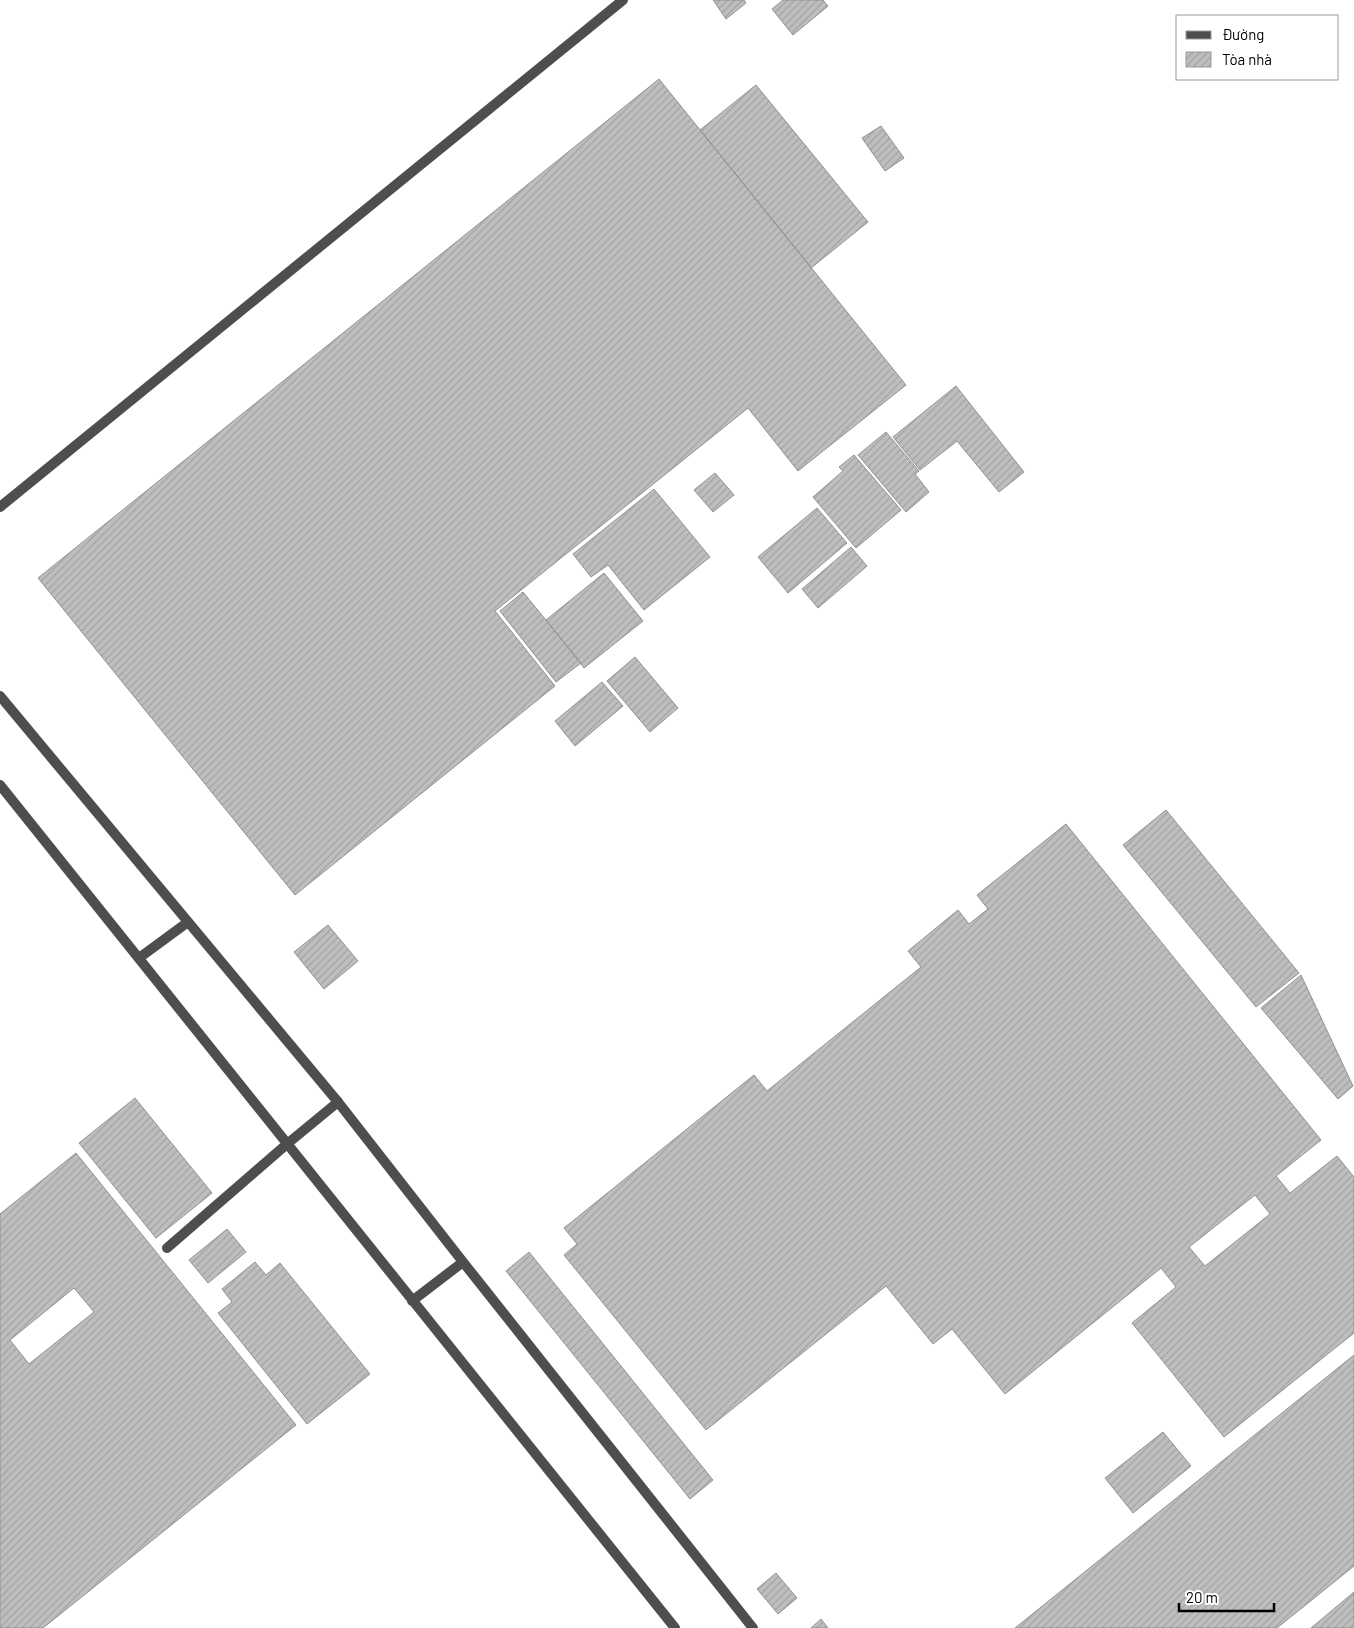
<svg xmlns="http://www.w3.org/2000/svg" width="1354" height="1628" font-family="Barlow,sans-serif">
<defs>
<pattern id="building-hatch" width="6" height="6" patternUnits="userSpaceOnUse" patternTransform="scale(1.25)"><rect width="6" height="6" fill="#bebebe"/><path d="M-1 1l2-2M0 6l6-6M5 7l2-2" fill="none" stroke="#a2a2a2"/></pattern>
</defs>
<rect width="100%" height="100%" fill="#fff"/>
<path fill="url(#building-hatch)" stroke="#929292" fill-rule="evenodd" d="M713,0H744L746,3L726,19Z
M783,0H823L828,6L793,35L772,9Z
M659,79L906,385L798,471L748,408L495,611L555,686L295,895L38,578Z
M756,85L868,222L811,268L700,130Z
M881,126L904,158L885,171L862,138Z
M956,386L1024,472L999,492L957,441L920,470L893,437Z
M886,432L919,471L915,474L929,492L906,512L858,455Z
M854,455L901,510L856,548L813,497L843,471L839,467Z
M715,473L734,495L713,512L694,490Z
M654,489L710,557L644,610L608,565L591,577L573,554Z
M817,508L847,543L788,593L758,557Z
M851,547L867,566L818,608L802,589Z
M604,573L643,621L584,668L546,620Z
M523,592L581,663L556,682L500,611Z
M635,657L678,708L650,732L607,681Z
M602,682L623,706L575,746L555,721Z
M1166,810L1299,973L1256,1007L1123,845Z
M1066,824L1321,1140L1276,1176L1290,1193L1337,1156L1354,1177V1333L1224,1437L1132,1323L1176,1287L1161,1268L1005,1394L952,1329L933,1344L886,1286L706,1430L564,1255L577,1244L564,1228L754,1075L767,1091L921,967L908,951L958,910L969,924L988,909L977,895ZM1255,1195L1270,1214L1205,1266L1189,1247Z
M328,925L358,961L324,989L294,952Z
M1301,975L1353,1086L1338,1099L1261,1008Z
M135,1098L212,1193L156,1238L79,1143Z
M76,1153L296,1425L43,1628H0V1214ZM74,1288L94,1312L29,1364L10,1340Z
M227,1229L246,1252L208,1283L189,1260Z
M529,1252L713,1480L690,1499L506,1271Z
M255,1262L266,1275L280,1263L370,1374L307,1424L218,1313L232,1302L222,1289Z
M1354,1355V1566L1277,1628H1015Z
M1163,1432L1191,1466L1133,1513L1105,1478Z
M776,1573L797,1598L778,1614L757,1589Z
M1354,1592V1628H1311Z
M821,1619L828,1628H811Z"/>
<g fill="none" stroke-linecap="round" stroke-linejoin="round">
<path stroke="#4e4e4e" stroke-width="10" d="M167,1248L287,1144L338,1102"/>
<path stroke="#4e4e4e" stroke-width="10" d="M0,507L623,0
M0,696L338,1102L463,1262L753,1628
M0,785L675,1628
M139,958L188,922
M412,1301L463,1262"/>
</g>
<rect x="1176" y="15" width="162" height="65" fill="#ffffff" stroke="#999999"/>
<rect x="1186" y="31" width="25" height="8" fill="#4e4e4e" stroke="#999999"/>
<text x="1222" y="40" font-size="15" fill="#000000">Đường</text>
<rect x="1186" y="52" width="25" height="15" fill="url(#building-hatch)" stroke="#999999"/>
<text x="1222" y="65" font-size="15" fill="#000000">Tòa nhà</text>
<path d="M1179 1603v8h95v-8" fill="none" stroke="#000000" stroke-width="2.5"/>
<text x="1186" y="1603" font-size="15" fill="#000000" stroke="#ffffff" stroke-width="4" paint-order="stroke">20 m</text>
</svg>
